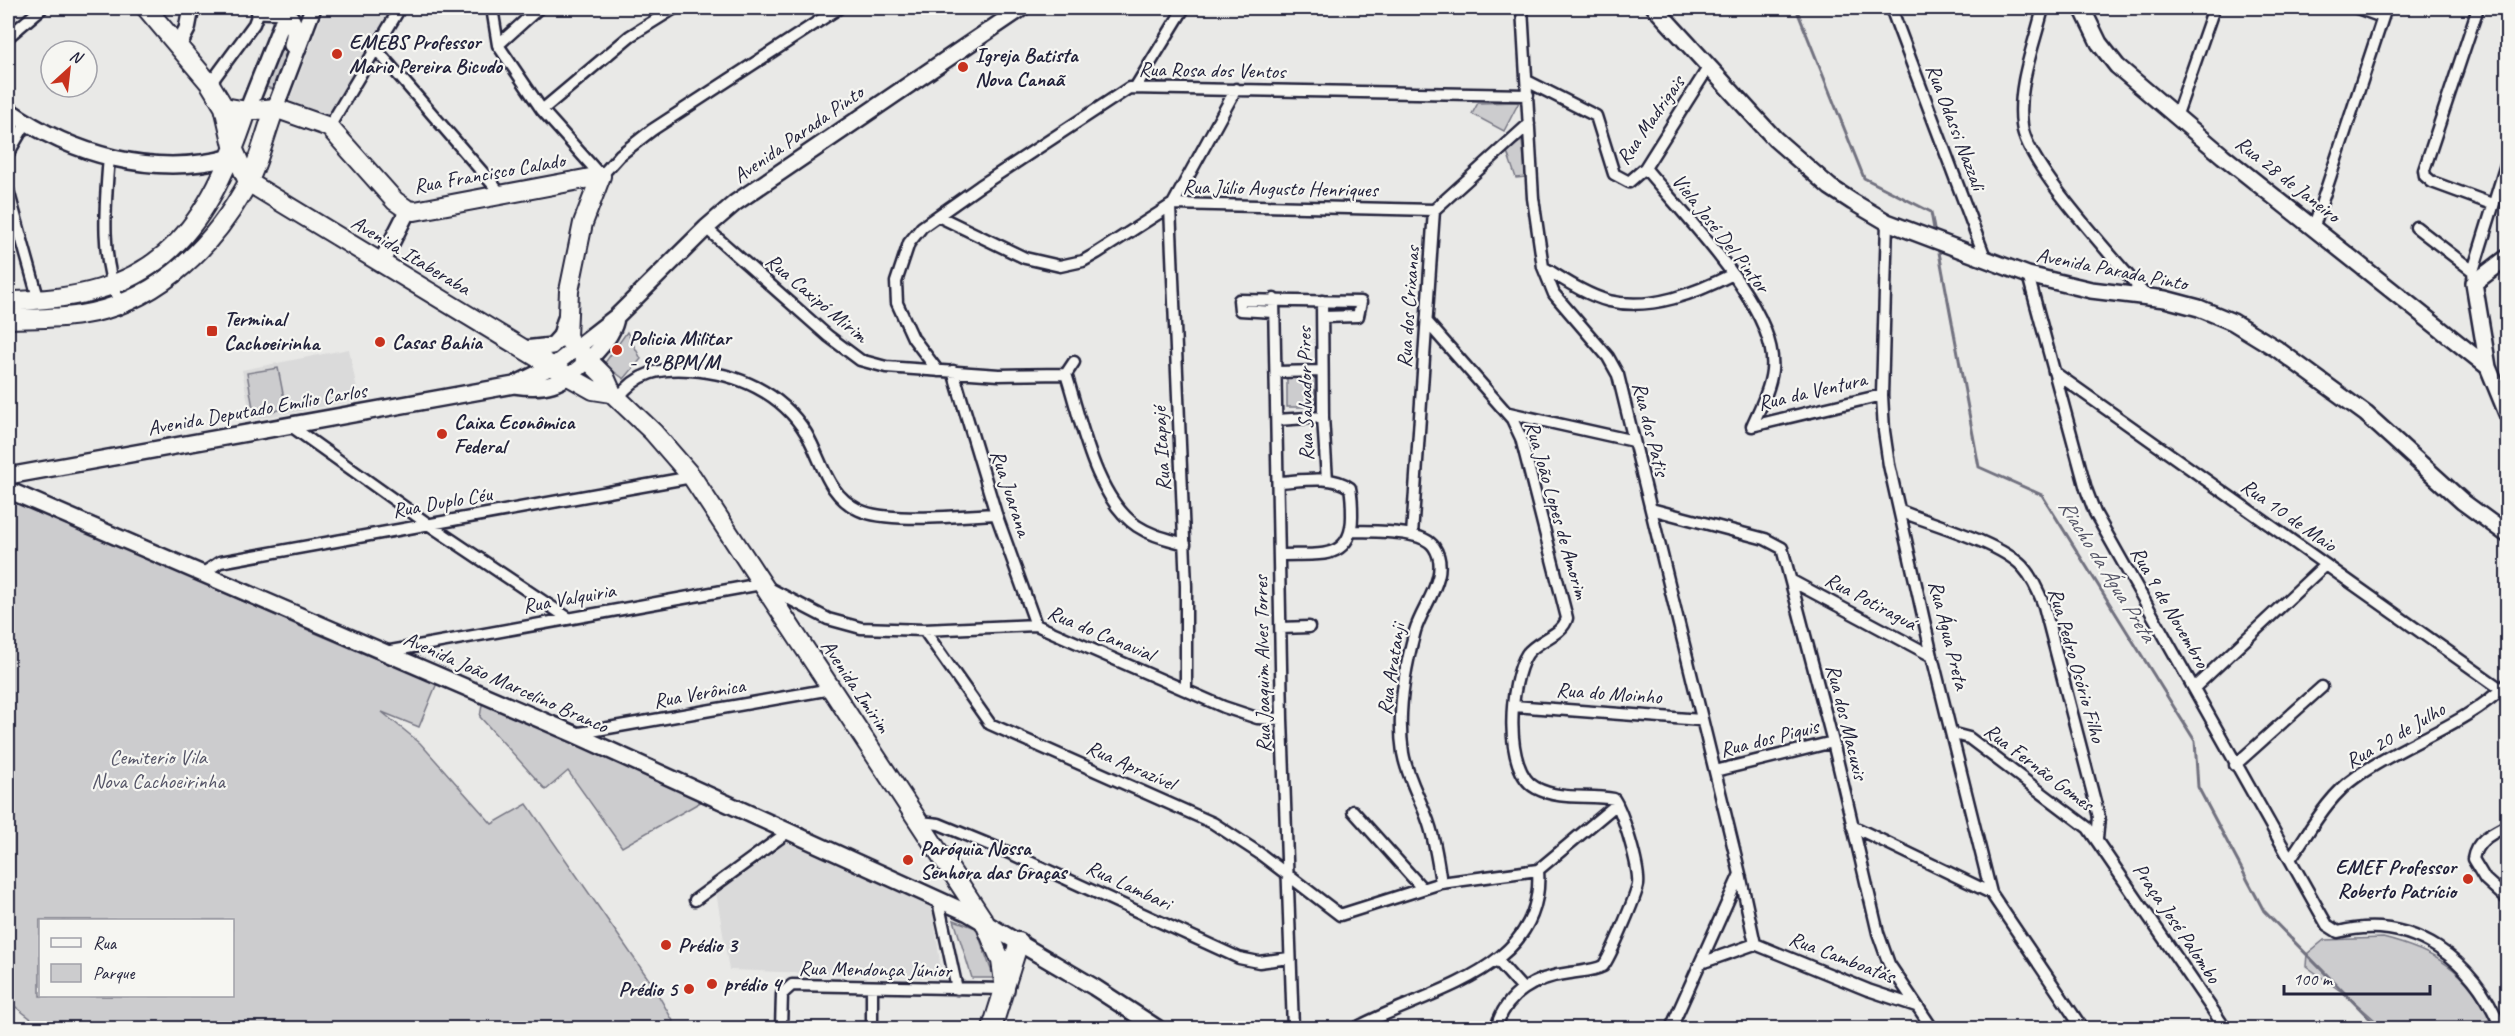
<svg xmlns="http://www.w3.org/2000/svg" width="2515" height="1036" font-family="Caveat,sans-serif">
<rect width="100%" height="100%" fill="#e9e9e7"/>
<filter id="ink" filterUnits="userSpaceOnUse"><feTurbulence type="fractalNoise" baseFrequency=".0167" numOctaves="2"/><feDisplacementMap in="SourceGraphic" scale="12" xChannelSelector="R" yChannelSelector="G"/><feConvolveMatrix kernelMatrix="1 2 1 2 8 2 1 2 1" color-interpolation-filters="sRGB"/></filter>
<g filter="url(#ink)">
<path fill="#dadada" d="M325,8H392L326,118L294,107L289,102Z
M349,349L359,400L251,420L242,370Z
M785,842L932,903L942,978L729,970L716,892Z"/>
<path fill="#ccccce" stroke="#777784" stroke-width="1.5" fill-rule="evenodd" d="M286,36L292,38L272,89L266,87Z
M1519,102L1504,131L1472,114L1478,103Z
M1522,141L1526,177L1516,178L1506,149Z
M627,332L641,359L624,379L604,364Z
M278,368L286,409L254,414L247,373Z
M1287,375H1315V407H1287Z
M8,500C153,556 292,628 437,683L419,727L382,712L420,743L492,824L527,804L652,984L677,1028H43L8,1001ZM40,920H232V996H40Z
M483,699L704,800L622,847L568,771L546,790L480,717Z
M954,920L976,928L994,978H972Z
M2383,938C2434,951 2468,970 2490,1020L2458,1028H2384L2350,998L2306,966L2307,954L2324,940Z"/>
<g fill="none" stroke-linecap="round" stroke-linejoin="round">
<path stroke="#71717f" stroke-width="3" d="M1796,8L1864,178L1931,212L1935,235
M1938,247L1979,467L2042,495L2195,741L2198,787L2264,911L2379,1028"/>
<g stroke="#22223b" stroke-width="15">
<path id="street" d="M492,8L498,45L542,110L601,176L620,155L652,130L839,8
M1522,8L1533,198L1543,267L1554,294L1608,357L1618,375L1740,874L1671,1028
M1891,8L1986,260
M2043,8C2034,46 2017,85 2022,125C2026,165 2116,260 2145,295
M2357,8L2382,17
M2478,8L2424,170L2425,176L2432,182L2492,204
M8,37L42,8
M498,45L539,8
M376,49L502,195
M1527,81L1596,116L1614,174L1629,182L1645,168L1708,68
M210,84L254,24L260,8
M1135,88L1184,8
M542,110L630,36L675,8
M2176,117L2214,8
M329,127L400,8
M8,154L26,123
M109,157C105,205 100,260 120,305
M1645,168C1683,215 1779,309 1772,370C1770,389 1760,408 1752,426
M8,190L39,301
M1173,204L1236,89
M1170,207L1186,586V690
M938,216L1025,258L1060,266L1083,261L1097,253L1173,204L1434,210
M1887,222L1882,395L1884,431L1889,465L1932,656L1991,893L2082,1028
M2314,226L2386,8
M2416,227L2473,271
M706,228L828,336L860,360L886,367L999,375L1066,374
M1543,267C1563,279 1586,295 1609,301C1651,311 1696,293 1733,274
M2028,275L2086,489L2095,513L2327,925L2338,932C2414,913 2474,961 2501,1028
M2474,283L2473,271L2508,158
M1274,299L1282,719L1293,1028
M1322,301L1323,417L1327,480
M1274,312L1240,310L1239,300L1361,302L1358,316L1323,317
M1427,322L1512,419L1521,438L1567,618C1563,635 1537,640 1527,654C1509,682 1503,771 1536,788C1561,801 1588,794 1614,799C1623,813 1640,868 1638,885C1636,896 1610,958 1603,966C1593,971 1581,971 1570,973C1536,977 1506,993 1496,1028
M1074,362L1066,374C1081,420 1095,498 1137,526C1152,536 1168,539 1185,544
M938,371L913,338L897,303L896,282L909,243L922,227L980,186L1129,88L1528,95
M953,371L996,514L1036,625
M1276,372L1322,371
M2054,372L2501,689
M618,398C638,372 659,368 690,370C737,373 781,392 806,433C823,462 826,494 859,510C889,524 962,515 996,514
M1509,413L1634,441
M1277,420L1323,417
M288,424L428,524L568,618
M1752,426L1882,395
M1278,482C1299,481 1332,474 1350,488C1352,497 1352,506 1352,516C1352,563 1315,553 1280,555
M1651,509L1765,539L1782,548L1833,742L1878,933L1889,964L1932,1028
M1900,511C1932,524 1998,542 2022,566C2032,577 2039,592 2044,606L2099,817L2097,839
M1352,531C1372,532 1422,529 1434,547C1452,574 1422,606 1415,631C1405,668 1397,715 1403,753C1407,777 1420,798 1428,821C1435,841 1438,862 1441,883
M1412,535L1434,210L1529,124
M202,574L220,562L692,477
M1792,581L1932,656
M1281,628L1309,627
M924,630L990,724L1213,823L1259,853L1340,915L1441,883L1538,870
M385,652L761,584L828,619L861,628L924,630L1036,625L1224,707L1257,718L1282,719
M2194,688L2325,565
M1514,706L1701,720
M574,734L831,689
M1954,734L1969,738L2088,828L2225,1028
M2235,765L2322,687
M1715,771L1833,742
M1353,811L1422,888
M920,822L939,824L1012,854L1239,958L1259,962L1289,958
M2508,825C2493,833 2476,840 2473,859L2485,879L2508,900
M1852,826L1991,893
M2290,859C2310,831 2327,797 2356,777C2405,742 2465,726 2508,683
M1538,870L1617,804
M1740,874L1755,944
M695,900L788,832
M938,901L957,989
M1755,944L1868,990L1916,1006
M1498,961L1523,989
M1701,963L1755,944
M781,1028L782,994L792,985L1005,989
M872,1028V987
M1356,1028C1426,990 1546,972 1538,870"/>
</g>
<g stroke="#22223b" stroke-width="20">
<path id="secondary" d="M1655,8L1775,139L1830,187L1853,202L1887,222L2028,275L2091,290L2165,299L2199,308L2233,322L2277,349L2366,414L2463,502L2508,535
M2082,8L2099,43L2117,66L2223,156L2488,367
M259,10L286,11C296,23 296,30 292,45
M179,44L187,29L191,8
M275,108L313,8
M8,110C72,155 154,178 232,157
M247,111L288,8
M2508,257L2474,283L2488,367L2508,416
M381,263L408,210
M524,349L552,346L561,336L565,321
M514,385C527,387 540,388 552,384C574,377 614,341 616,317
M8,476L514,385L553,366L616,317L706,228L735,203L1022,8
M8,490L574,734L968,913L1094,987L1157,1028"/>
</g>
<g stroke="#22223b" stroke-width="22">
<path id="primary" d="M146,8L210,84L224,107L234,150L248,182L568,376L593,390L612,393
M224,107L247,111L275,108L329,127L395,201L408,210L415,211L601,176
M601,176L583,223L569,291L567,336L570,342L605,377L612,393L653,432L692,477L984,921L1001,961L1005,989
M8,301C150,300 204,241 247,111
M8,319C32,318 57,319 80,315C151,304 207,254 242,193C258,167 264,137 275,108
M992,1028L1019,942"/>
</g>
<use href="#street" stroke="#f6f6f2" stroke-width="10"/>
<use href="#secondary" stroke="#f6f6f2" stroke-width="15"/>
<use href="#primary" stroke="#f6f6f2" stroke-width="18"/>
</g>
</g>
<g fill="#c8321e" stroke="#f6f6f2" stroke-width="2">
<circle cx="337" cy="54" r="6"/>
<circle cx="963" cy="67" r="6"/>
<rect x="206" y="325" width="12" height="12" rx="3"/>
<circle cx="380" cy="342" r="6"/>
<circle cx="617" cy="350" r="6"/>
<circle cx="442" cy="434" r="6"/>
<circle cx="908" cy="860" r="6"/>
<circle cx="2468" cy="879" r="6"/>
<circle cx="666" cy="945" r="6"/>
<circle cx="712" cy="984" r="6"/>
<circle cx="689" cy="989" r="6"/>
</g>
<g text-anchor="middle" stroke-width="4.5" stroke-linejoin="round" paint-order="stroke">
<g font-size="21" font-weight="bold" fill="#22223b" stroke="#f6f6f2" text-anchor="start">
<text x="349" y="49">EMEBS Professor<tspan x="349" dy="24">Mario Pereira Bicudo</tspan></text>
<text x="975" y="62">Igreja Batista<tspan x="975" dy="24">Nova Canaã</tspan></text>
<text x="224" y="326">Terminal<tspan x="224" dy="24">Cachoeirinha</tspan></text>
<text x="629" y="345">Policia Militar<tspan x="629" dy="24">- 9º BPM/M</tspan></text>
<text x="392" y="349">Casas Bahia</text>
<text x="454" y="429">Caixa Econômica<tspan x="454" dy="24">Federal</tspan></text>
<text x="920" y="855">Paróquia Nossa<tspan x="920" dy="24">Senhora das Graças</tspan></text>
<text x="2456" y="874" text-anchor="end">EMEF Professor<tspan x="2456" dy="24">Roberto Patrício</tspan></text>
<text x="678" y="952">Prédio 3</text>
<text x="724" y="991">prédio 4</text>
<text x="677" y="996" text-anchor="end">Prédio 5</text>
</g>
<g font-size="21" fill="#22223b" stroke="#f6f6f2">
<text transform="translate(1212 70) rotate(1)" y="7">Rua Rosa dos Ventos</text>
<text transform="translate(1650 120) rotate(-55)" y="7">Rua Madrigais</text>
<text transform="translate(1956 127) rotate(69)" y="7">Rua Odassi Nazzali</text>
<text transform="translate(798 134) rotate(-35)" y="7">Avenida Parada Pinto</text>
<text transform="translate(489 173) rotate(-10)" y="7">Rua Francisco Calado</text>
<text transform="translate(2288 179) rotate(38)" y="7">Rua 28 de Janeiro</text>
<text transform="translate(1280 188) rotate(1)" y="7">Rua Júlio Augusto Henriques</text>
<text transform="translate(1721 233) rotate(52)" y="7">Viela José Del Pintor</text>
<text transform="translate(411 255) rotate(31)" y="7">Avenida Itaberaba</text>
<text transform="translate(2112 269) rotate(11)" y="7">Avenida Parada Pinto</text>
<text transform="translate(817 298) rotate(40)" y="7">Rua Caxipó Mirim</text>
<text transform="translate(1408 307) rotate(-86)" y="7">Rua dos Crixanas</text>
<text transform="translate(1812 391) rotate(-13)" y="7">Rua da Ventura</text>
<text transform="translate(1305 394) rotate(-91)" y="7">Rua Salvador Pires</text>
<text transform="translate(257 409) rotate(-10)" y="7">Avenida Deputado Emílio Carlos</text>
<text transform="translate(1651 429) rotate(76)" y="7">Rua dos Patis</text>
<text transform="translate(1161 449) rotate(-93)" y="7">Rua Itapajé</text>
<text transform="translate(1011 493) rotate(72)" y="7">Rua Juarana</text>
<text transform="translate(442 502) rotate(-10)" y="7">Rua Duplo Céu</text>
<text transform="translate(1557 510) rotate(74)" y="7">Rua João Lopes de Amorim</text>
<text transform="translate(2289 515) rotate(35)" y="7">Rua 10 de Maio</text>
<text transform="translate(569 598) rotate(-10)" y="7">Rua Valquiria</text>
<text transform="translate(1871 601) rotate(28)" y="7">Rua Potiraguá</text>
<text transform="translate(2170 607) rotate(60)" y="7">Rua 9 de Novembro</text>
<text transform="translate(1101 633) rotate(23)" y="7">Rua do Canavial</text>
<text transform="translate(1949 635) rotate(76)" y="7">Rua Água Preta</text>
<text transform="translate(1262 664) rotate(-91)" y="7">Rua Joaquim Alves Torres</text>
<text transform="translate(2077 665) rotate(74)" y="7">Rua Pedro Osório Filho</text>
<text transform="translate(1391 669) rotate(-81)" y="7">Rua Aratanji</text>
<text transform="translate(506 682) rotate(24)" y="7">Avenida João Marcelino Branco</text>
<text transform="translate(856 686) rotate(56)" y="7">Avenida Imirim</text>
<text transform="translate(699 693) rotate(-10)" y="7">Rua Verônica</text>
<text transform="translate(1609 693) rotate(4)" y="7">Rua do Moinho</text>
<text transform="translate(1847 722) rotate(76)" y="7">Rua dos Macuxis</text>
<text transform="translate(2395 735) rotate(-30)" y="7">Rua 20 de Julho</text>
<text transform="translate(1769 738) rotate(-14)" y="7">Rua dos Piquis</text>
<text transform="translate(1131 765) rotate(24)" y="7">Rua Aprazível</text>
<text transform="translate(2039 767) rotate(37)" y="7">Rua Fernão Gomes</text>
<text transform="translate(1129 885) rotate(25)" y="7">Rua Lambari</text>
<text transform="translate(2177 923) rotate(56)" y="7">Praça José Palombo</text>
<text transform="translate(1842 957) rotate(21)" y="7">Rua Camboatás</text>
<text transform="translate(875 969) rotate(1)" y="7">Rua Mendonça Júnior</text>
</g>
<g font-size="21" fill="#555567" stroke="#f6f6f2">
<text x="158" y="764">Cemiterio Vila<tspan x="158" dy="24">Nova Cachoeirinha</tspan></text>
</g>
<g font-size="22" font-style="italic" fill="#565668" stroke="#f6f6f2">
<text transform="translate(2108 570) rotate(58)" y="8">Riacho da Água Preta</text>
</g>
</g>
<rect width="2515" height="1036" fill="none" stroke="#f6f6f2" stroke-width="30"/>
<rect x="15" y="15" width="2485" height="1006" fill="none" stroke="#22223b" stroke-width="2" filter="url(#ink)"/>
<rect x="39" y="919" width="195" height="78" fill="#f6f6f2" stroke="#a1a1a9" stroke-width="1.5"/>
<rect x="51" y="938" width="30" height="9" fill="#f6f6f2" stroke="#a1a1a9" stroke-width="1.5"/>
<text x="93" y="949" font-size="18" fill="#22223b">Rua</text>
<rect x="51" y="964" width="30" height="18" fill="#ccccce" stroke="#a1a1a9" stroke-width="1.5"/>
<text x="93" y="979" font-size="18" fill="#22223b">Parque</text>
<g transform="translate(69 69) rotate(27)"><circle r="28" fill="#f6f6f2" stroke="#a1a1a9" stroke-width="1.5"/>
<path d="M0-4.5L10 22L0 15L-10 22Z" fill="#c8321e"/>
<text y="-9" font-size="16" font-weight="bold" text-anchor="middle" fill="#22223b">N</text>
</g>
<path d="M2284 985v9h146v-9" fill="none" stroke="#22223b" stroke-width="3"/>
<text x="2293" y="985" font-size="18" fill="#22223b" stroke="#f6f6f2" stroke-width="4.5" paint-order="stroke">100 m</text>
</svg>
